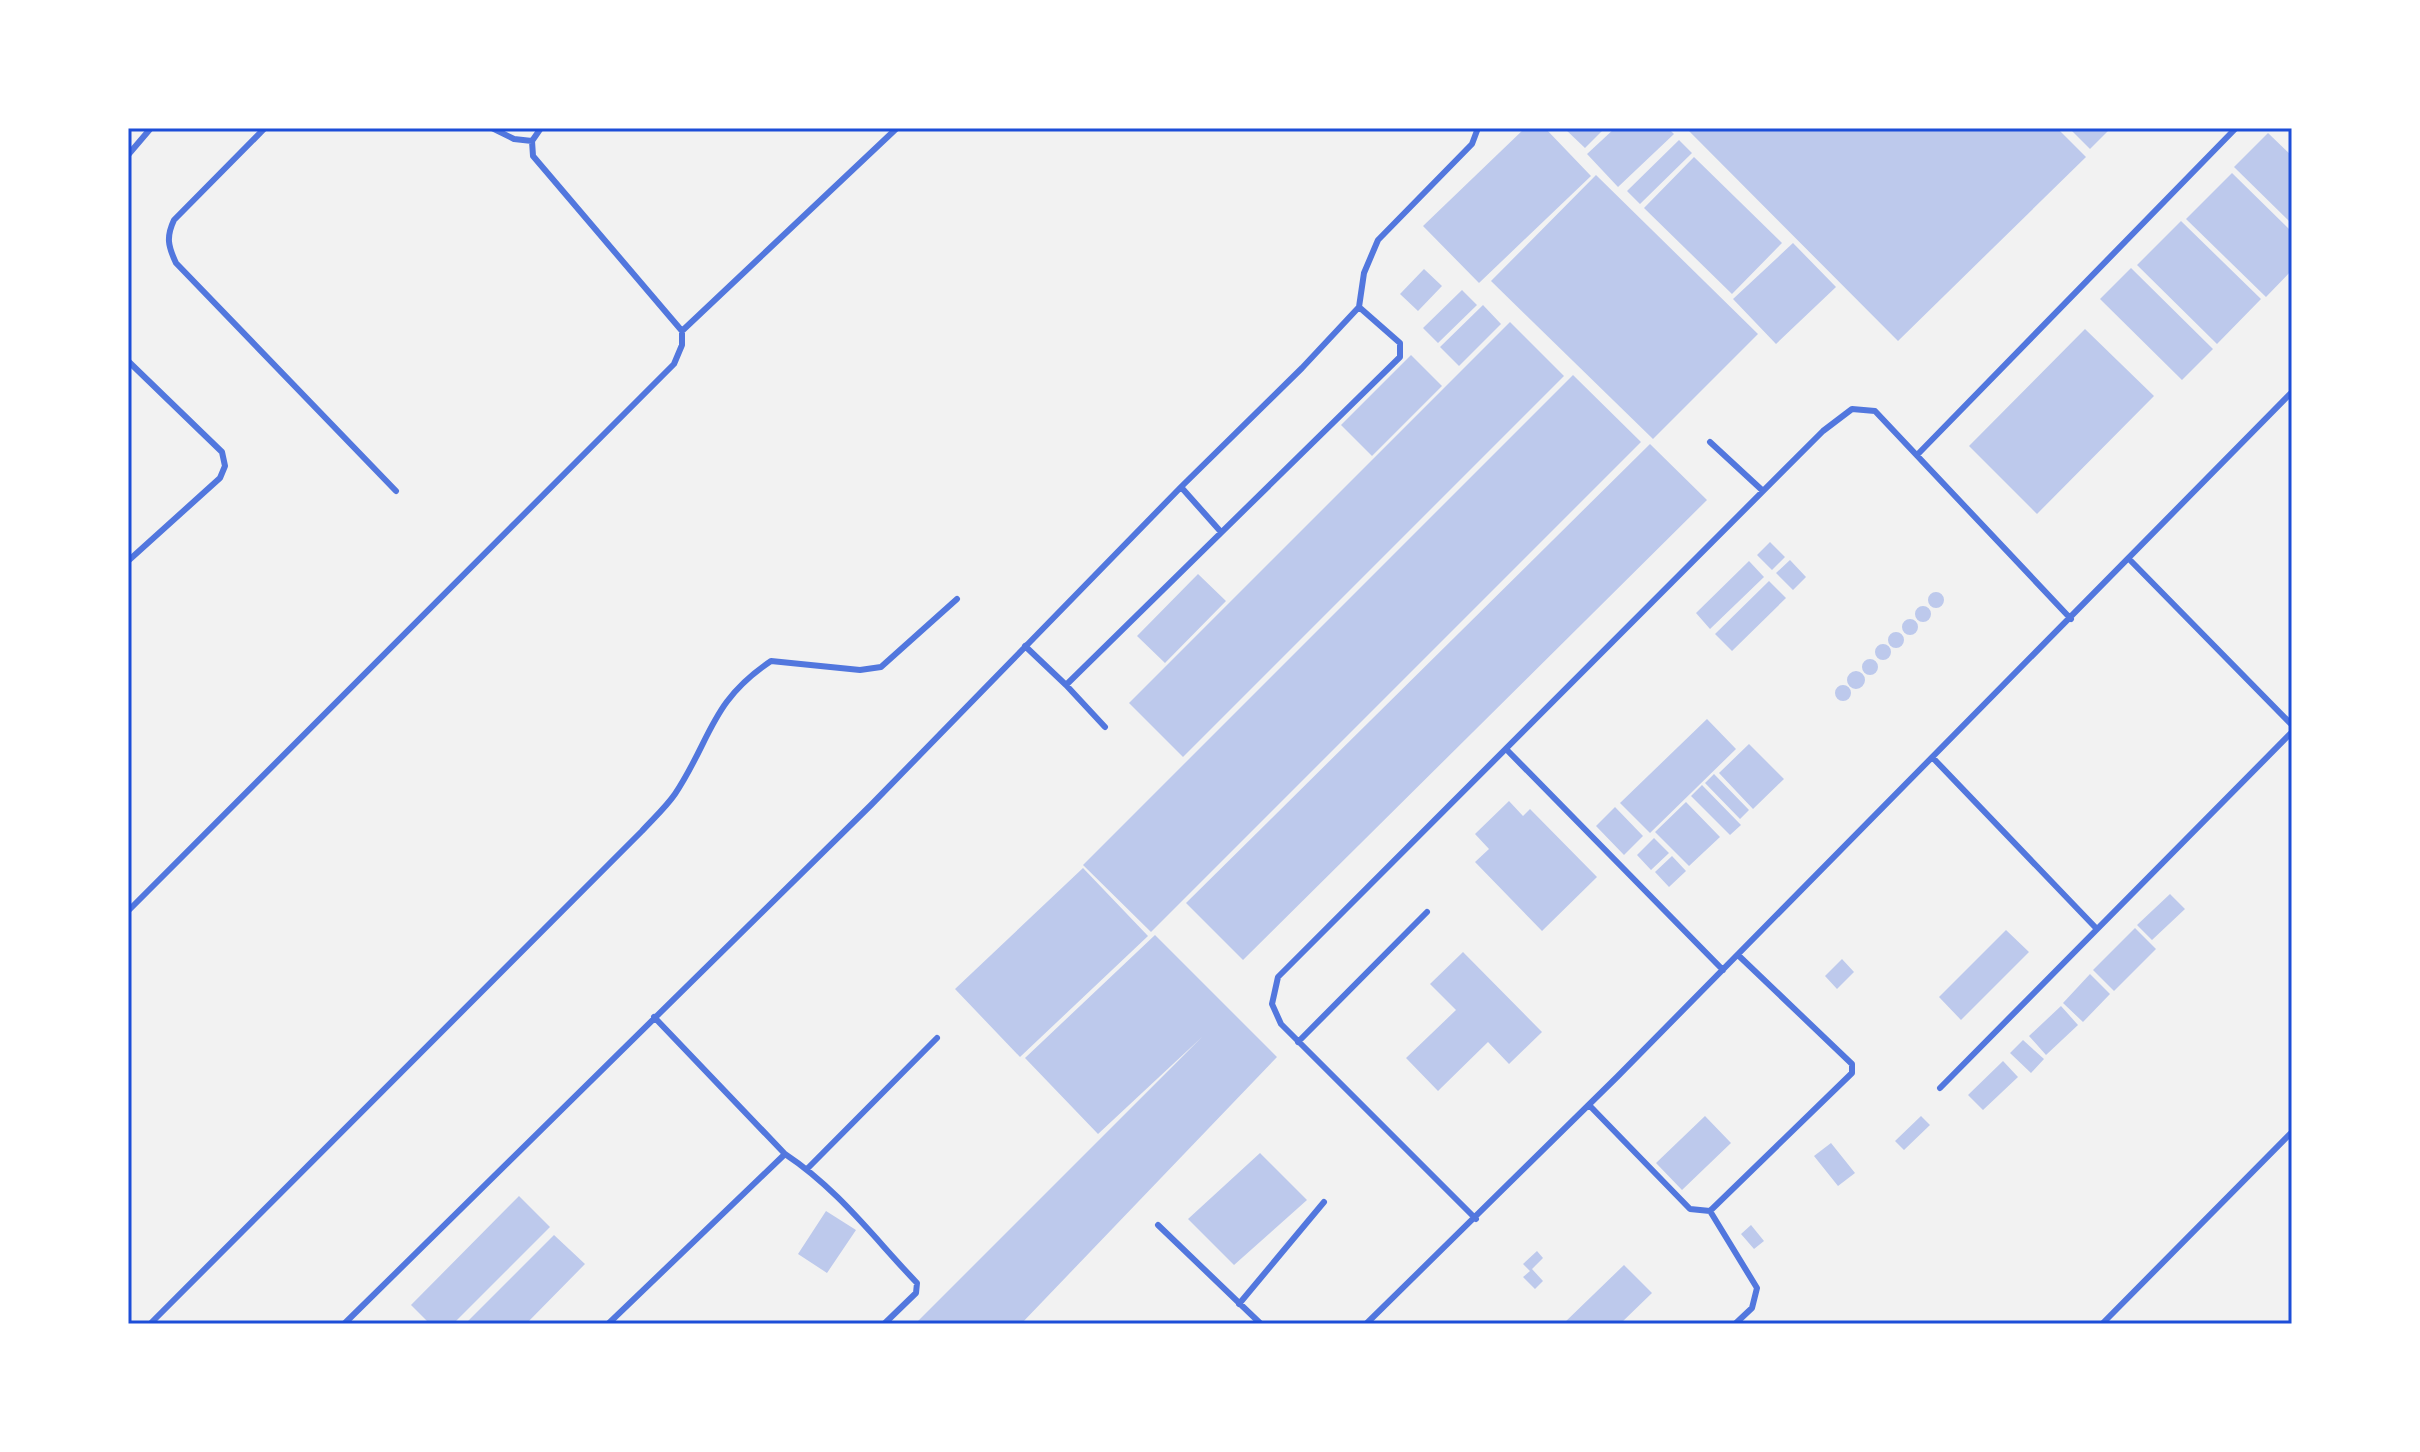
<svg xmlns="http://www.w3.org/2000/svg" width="2420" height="1452" font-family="'PT Sans',sans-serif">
<rect width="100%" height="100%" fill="#f2f2f2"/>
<path fill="#bdc9ec" d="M1525,128H1545L1591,176L1479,283L1423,226Z
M1564,128H1605L1585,148Z
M1615,128H1668L1674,134L1618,187L1587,154Z
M1686,128H2057L2086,157L1898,341Z
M2069,128H2111L2090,149Z
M2268,133L2292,156V224L2234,167Z
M1679,140L1692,153L1640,204L1627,191Z
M1694,157L1782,243L1732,294L1644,208Z
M2232,173L2292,232V270L2266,297L2186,219Z
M1596,175L1758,334L1653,439L1491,281Z
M2181,221L2261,299L2217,344L2137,265Z
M1793,243L1836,287L1776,344L1733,299Z
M2131,268L2213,349L2182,380L2100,299Z
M1424,269L1442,286L1418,311L1400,294Z
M1462,290L1477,305L1438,343L1423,328Z
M1483,305L1501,324L1459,366L1440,347Z
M1510,322L1564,376L1183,757L1129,703Z
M2085,329L2154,396L2037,514L1969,446Z
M1411,355L1442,386L1372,456L1341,425Z
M1573,375L1641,442L1151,932L1083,865Z
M1650,444L1707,500L1243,960L1186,903Z
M1770,542L1785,557L1772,570L1757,555Z
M1790,560L1806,577L1793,590L1776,573Z
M1749,561L1764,577L1710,629L1696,613Z
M1198,574L1226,601L1165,663L1137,636Z
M1769,581L1786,598L1732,651L1715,634Z
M1928 600a8 8 0 1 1 16 0a8 8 0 1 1-16 0Z
M1915 614a8 8 0 1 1 16 0a8 8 0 1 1-16 0Z
M1902 627a8 8 0 1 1 16 0a8 8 0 1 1-16 0Z
M1888 640a8 8 0 1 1 16 0a8 8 0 1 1-16 0Z
M1875 652a8 8 0 1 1 16 0a8 8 0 1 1-16 0Z
M1862 667a8 8 0 1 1 16 0a8 8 0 1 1-16 0Z
M1847 680a9 9 0 1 1 18 0a9 9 0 1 1-18 0Z
M1835 693a8 8 0 1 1 16 0a8 8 0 1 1-16 0Z
M1707,719L1736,749L1650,833L1620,803Z
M1749,744L1784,779L1753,809L1719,773Z
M1714,774L1749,810L1740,819L1705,783Z
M1702,785L1741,825L1730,835L1691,796Z
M1509,801L1523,816L1530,809L1597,877L1542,931L1475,862L1489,849L1475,834Z
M1686,802L1720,837L1689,866L1655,832Z
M1615,807L1643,836L1624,855L1596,826Z
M1654,838L1669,853L1651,870L1637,855Z
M1672,856L1686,871L1669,887L1655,872Z
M1083,868L1148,936L1020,1057L955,989Z
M2170,894L2185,909L2152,940L2137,925Z
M2135,928L2156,949L2114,991L2093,970Z
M2006,930L2029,952L1961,1020L1939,997Z
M1155,935L1277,1057L1021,1324H915L1202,1037L1098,1134L1025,1058Z
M1463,952L1542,1032L1509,1064L1488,1042L1438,1091L1406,1058L1456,1010L1430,984Z
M1842,959L1854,972L1837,989L1825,976Z
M2090,974L2110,994L2083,1022L2063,1003Z
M2061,1006L2078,1025L2046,1055L2029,1036Z
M2023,1040L2044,1059L2031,1073L2010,1053Z
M2003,1061L2018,1077L1983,1110L1968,1095Z
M1705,1116L1731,1143L1682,1190L1656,1163Z
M1921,1116L1930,1125L1904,1150L1895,1141Z
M1831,1143L1855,1173L1838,1186L1814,1156Z
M1260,1153L1307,1200L1234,1265L1188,1219Z
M519,1196L550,1227L453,1324H430L411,1305Z
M826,1211L856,1230L827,1273L798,1254Z
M1751,1225L1764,1241L1754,1249L1741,1234Z
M554,1235L585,1264L526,1324H465Z
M1537,1251L1543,1258L1532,1269L1543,1281L1535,1289L1523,1277L1530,1271L1523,1264Z
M1624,1265L1652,1293L1620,1324H1563Z"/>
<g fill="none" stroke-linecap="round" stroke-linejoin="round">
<path stroke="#5277de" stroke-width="6" d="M265,128L174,220C166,237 168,246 176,263L396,491
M492,128L514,139L532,141
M128,155L151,128
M682,331L897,128
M128,361L222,452L225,466L220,478L128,561
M1710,442L1763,491
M1918,454L2236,128
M1181,487L1221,532
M2130,560L2292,725
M1025,646L1066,685L1400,357V343L1359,307
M1066,685L1105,727
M1507,750L1723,970
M1933,758L2095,927
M128,911L674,364L682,345V331L533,156L532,141L541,128
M654,1017L785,1154C838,1189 874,1238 917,1283L916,1293L884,1324
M1298,1042L1427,912
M1940,1088L2292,732
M1589,1105L1690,1209L1710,1211L1852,1073V1064L1738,955
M807,1169L937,1038
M1710,1211L1757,1288L1752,1308L1735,1324
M1476,1219L1281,1024L1272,1004L1278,977L1823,431L1852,409L1875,411L2071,619
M1158,1225L1261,1324
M1239,1304L1324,1202
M150,1324L642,831C653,819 666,807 675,794C712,738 710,702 771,661L860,670L881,667L957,599
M344,1324L871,805L1181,487L1302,368L1359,307L1364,273L1378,240L1472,144L1478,128
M608,1324L785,1154
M1366,1324L1617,1077L2292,392
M2102,1324L2292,1132"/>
</g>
<rect width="2420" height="1452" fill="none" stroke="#ffffff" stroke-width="260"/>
<rect x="130" y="130" width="2160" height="1192" fill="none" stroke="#1d4ed8" stroke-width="3"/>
</svg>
